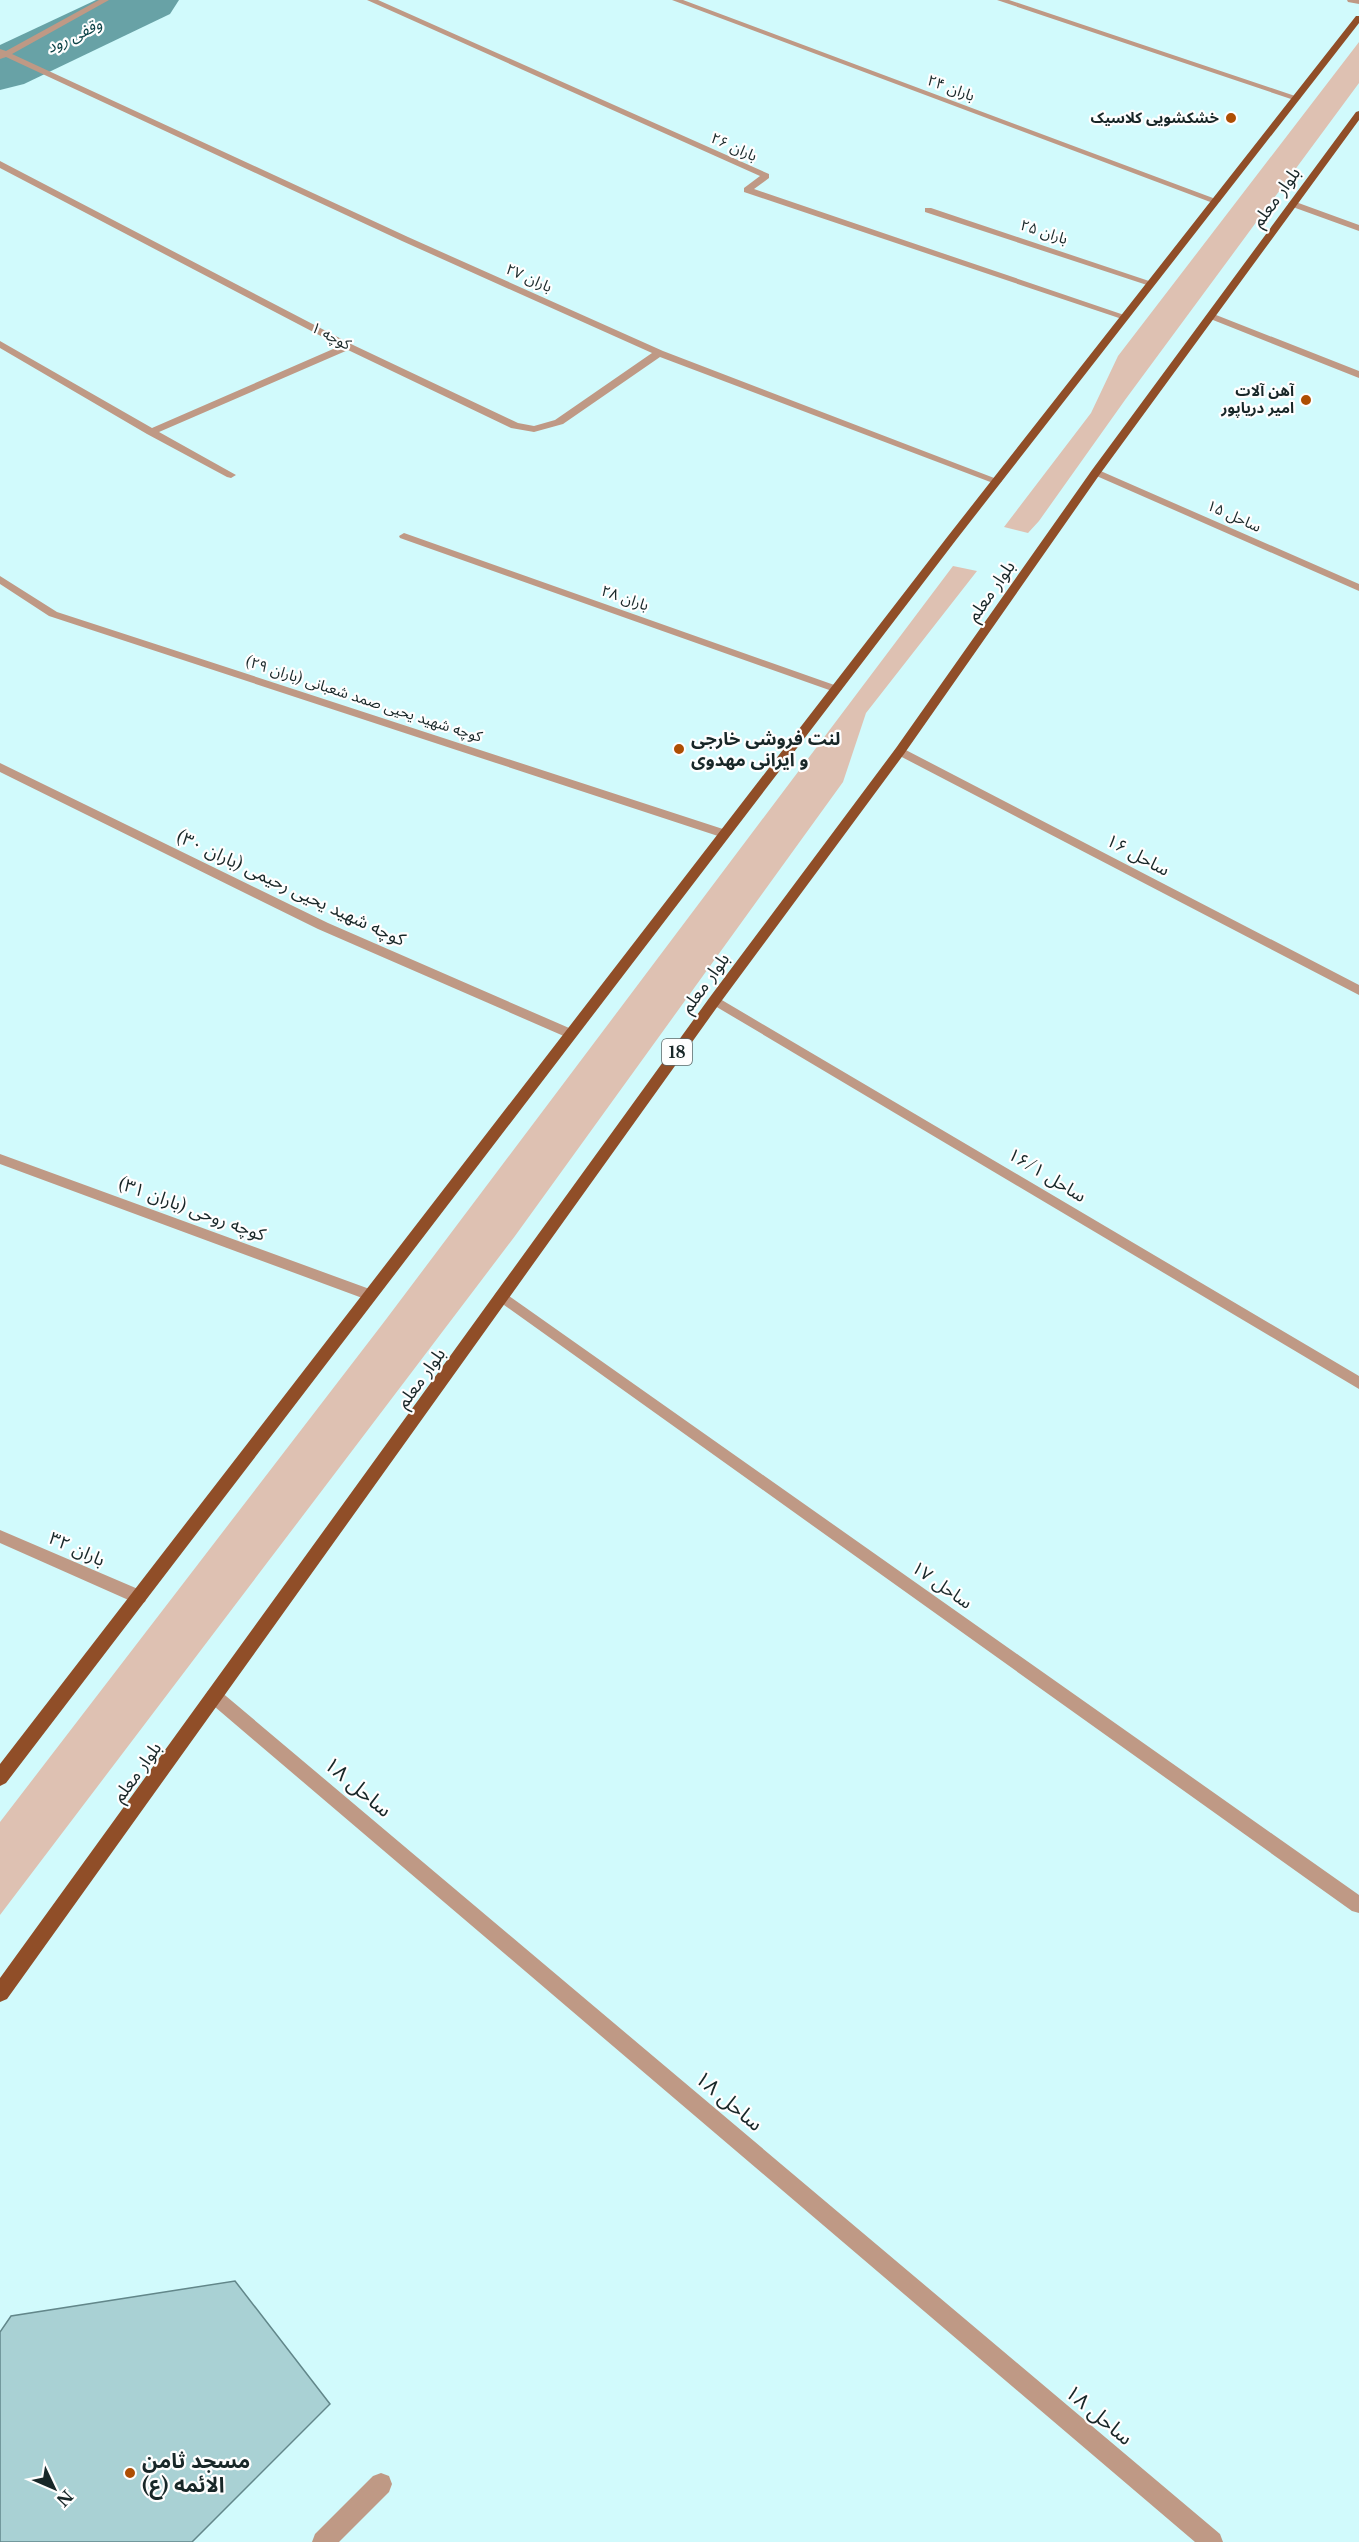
<svg xmlns="http://www.w3.org/2000/svg" width="1359" height="2542" font-family="'Libre Baskerville','Noto Sans Arabic',serif">
<rect width="100%" height="100%" fill="#d1fafc"/>
<path fill="#dec1b2" d="M1359,42V83L1125,400L1039,521L1028,533L1004,527L1091,413L1118,356Z
M953,566L977,571L866,713L843,782L515,1236L0,1915V1822L384,1322Z"/>
<g fill="none" stroke-linecap="round" stroke-linejoin="round">
<path fill="#68a2a6" fill-rule="evenodd" d="M96,0H179L170,14L24,84L0,90V45Z"/>
</g>
<path fill="#a9d1d4" stroke="#62878a" stroke-width="1.5" d="M235,2281L330,2404L192,2542H0V2332L11,2316Z"/>
<g fill="none" stroke-linecap="round" stroke-linejoin="round">
<path fill="#bf9985" fill-rule="evenodd" d="M99,0H109L12,54L408,237L663,351L1002,481L997,484L993,483L660,357L563,424L534,432L511,428L348,350L159,432L236,475L231,478L227,477L147,434L0,348V341L152,428L340,346L0,168V161L351,344L518,423L534,426L555,420L652,353L402,241L6,57L0,59V49L6,51Z
M367,0H378L769,174V178L754,189L1130,317L1122,319L744,192V188L760,176Z
M672,0H683L1221,201L1213,203Z
M997,0H1009L1301,98L1294,100Z
M1347,0H1359V4L1348,2Z
M1293,201L1359,225V231L1290,206L1288,204Z
M925,208H931L1155,283L1147,285L925,212Z
M1211,313L1359,371V378L1208,318L1206,316Z
M1096,469L1359,584V591L1092,474L1091,472Z
M404,533L840,687L842,689L836,693L832,691L400,538L399,536Z
M0,576L57,612L729,831L731,834L725,838L721,837L49,616L0,584Z
M900,747L1359,985V995L896,754L894,751Z
M0,763L328,923L576,1031L578,1034L571,1038L566,1037L318,929L0,772Z
M715,996L1359,1376V1389L710,1003L708,1000Z
M0,1154L375,1291L378,1295L375,1299H365L0,1164Z
M502,1291L1359,1895V1913L1352,1911L497,1300L494,1296L497,1292Z
M0,1530L145,1592L147,1597L145,1602L139,1604L133,1602L0,1543Z
M214,1689L220,1691L1220,2534L1223,2542H1195L208,1701L205,1696L208,1691Z
M381,2473L389,2476L392,2484L389,2492L339,2542H312L315,2534L373,2476Z"/>
<path fill="#904e28" fill-rule="evenodd" d="M1356,16H1359V23L956,540L6,1783L0,1786V1764L948,536Z
M1359,111V120L1100,474L904,754L720,1003L7,1999L0,2002V1978L710,997L896,748L1092,470L1356,112Z"/>
</g>
<g fill="#ae4e03" stroke="#fefefe" stroke-width="2">
<circle cx="1231" cy="118" r="6"/>
<circle cx="1306" cy="400" r="6"/>
<circle cx="679" cy="749" r="6"/>
<circle cx="130" cy="2473" r="6"/>
</g>
<g text-anchor="middle" stroke-width="4.5" stroke-linejoin="round" paint-order="stroke">
<g font-size="15" fill="#182728" stroke="#fefefe">
<text transform="translate(951 88) rotate(20)" y="5">باران ۲۴</text>
<text transform="translate(734 147) rotate(24)" y="5">باران ۲۶</text>
<text transform="translate(1044 232) rotate(18)" y="5">باران ۲۵</text>
<text transform="translate(529 278) rotate(24)" y="5">باران ۲۷</text>
<text transform="translate(331 336) rotate(27)" y="5">کوچه ۱</text>
<text transform="translate(1234 516) rotate(24)" y="5">ساحل ۱۵</text>
<text transform="translate(625 598) rotate(19)" y="5">باران ۲۸</text>
<text transform="translate(364 699) rotate(18)" y="5">کوچه شهید یحیی صمد شعبانی (باران ۲۹)</text>
</g>
<g font-size="15" font-weight="bold" fill="#182728" stroke="#fefefe" text-anchor="end">
<text x="1219" y="123">خشکشویی کلاسیک</text>
<text x="1294" y="396">آهن آلات<tspan x="1294" dy="17">امیر دریاپور</tspan></text>
</g>
<g font-size="16" font-style="italic" fill="#0c4347" stroke="#fefefe">
<text transform="translate(74 35) rotate(-26)" y="6">وقفی رود</text>
</g>
<rect fill="#fefefe" stroke="#5d6868" stroke-width="1.5" x="662" y="1039" width="30" height="26" rx="4.5"/>
<g font-size="16" font-weight="bold" fill="#182728">
<text x="677" y="1058">18</text>
</g>
<g font-size="18" fill="#182728" stroke="#fefefe">
<text transform="translate(1276 197) rotate(-54)" y="6">بلوار معلم</text>
<text transform="translate(991 591) rotate(-55)" y="6">بلوار معلم</text>
<text transform="translate(1138 855) rotate(28)" y="6">ساحل ۱۶</text>
<text transform="translate(291 888) rotate(25)" y="6">کوچه شهید یحیی رحیمی (باران ۳۰)</text>
<text transform="translate(705 983) rotate(-54)" y="6">بلوار معلم</text>
<text transform="translate(1047 1175) rotate(31)" y="6">ساحل ۱۶/۱</text>
<text transform="translate(192 1209) rotate(20)" y="6">کوچه روحی (باران ۳۱)</text>
<text transform="translate(421 1378) rotate(-54)" y="6">بلوار معلم</text>
<text transform="translate(77 1549) rotate(24)" y="6">باران ۳۲</text>
<text transform="translate(942 1585) rotate(35)" y="6">ساحل ۱۷</text>
<text transform="translate(137 1772) rotate(-54)" y="6">بلوار معلم</text>
</g>
<g font-size="18" font-weight="bold" fill="#182728" stroke="#fefefe" text-anchor="start">
<text x="691" y="745">لنت فروشی خارجی<tspan x="691" dy="21">و ایرانی مهدوی</tspan></text>
</g>
<g font-size="21" fill="#182728" stroke="#fefefe">
<text transform="translate(358 1787) rotate(40)" y="7">ساحل ۱۸</text>
<text transform="translate(729 2101) rotate(40)" y="7">ساحل ۱۸</text>
<text transform="translate(1099 2415) rotate(40)" y="7">ساحل ۱۸</text>
</g>
<g font-size="21" font-weight="bold" fill="#182728" stroke="#fefefe" text-anchor="start">
<text x="142" y="2468">مسجد ثامن<tspan x="142" dy="24">الائمه (ع)</tspan></text>
</g>
</g>
<g transform="translate(54 2488) rotate(134)" stroke="#fefefe" stroke-width="4.5" paint-order="stroke">
<path d="M0-4.5L10 22L0 15L-10 22Z" fill="#182728"/>
<text y="-9" font-size="16" font-weight="bold" text-anchor="middle" fill="#182728">N</text>
</g>
</svg>
